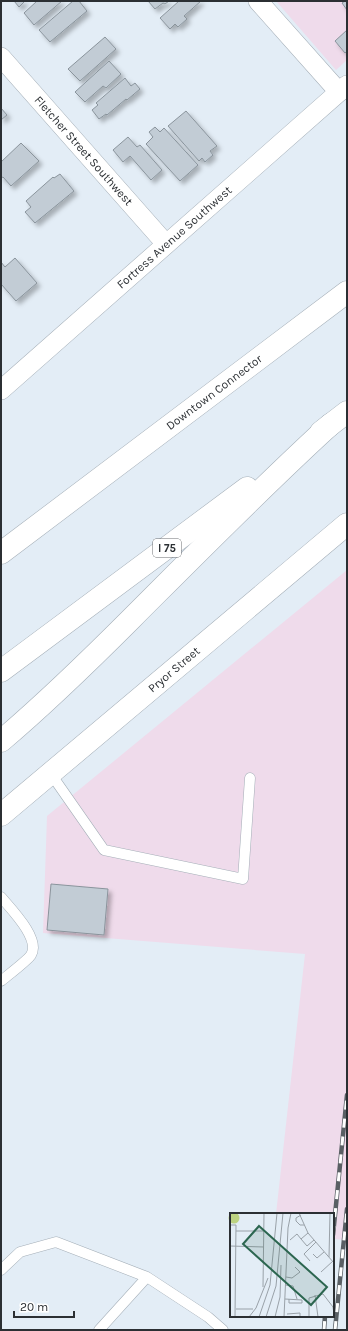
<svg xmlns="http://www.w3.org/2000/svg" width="348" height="1331" font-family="Karla,sans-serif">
<defs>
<filter id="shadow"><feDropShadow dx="3.5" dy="3.5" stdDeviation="2" flood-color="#0004"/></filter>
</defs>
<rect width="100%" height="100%" fill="#e3edf6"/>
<path fill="#efdbeb" d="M276,1H347V60L336,70Z
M347,570V1240L333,1239V1214H276L305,954L43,933L47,816Z"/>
<path fill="#c2ccd5" stroke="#8a949c" filter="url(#shadow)" d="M14,1H25L19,7Z
M37,1H62L34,25L24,13Z
M73,1H79L87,11L50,42L39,30Z
M148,1H169L165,4L163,3L155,9Z
M179,1H201L184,16L187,19L178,27L175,24L170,29L160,18Z
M345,1H347V10L342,3Z
M347,30V51L345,53L335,41Z
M105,37L116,49L80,81L68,69Z
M109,61L121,74L106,88L103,86L85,102L75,92Z
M125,78L131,86L135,83L140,89L127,100L126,99L107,115L106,114L99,119L92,110L98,105L96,103Z
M1,108L7,115L1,120Z
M186,111L217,146L210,151L213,155L205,162L202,158L199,161L168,126Z
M155,127L160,132L164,128L198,165L180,181L146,144L153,137L149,132Z
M128,137L137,147L140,145L162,170L151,180L130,156L123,162L113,150Z
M21,143L39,161L11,186L3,177L1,178V162Z
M60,174L74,191L35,223L25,212L31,207L26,201L53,177L54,178Z
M15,258L37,283L16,301L1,284V262L5,267Z
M51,884L108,889L104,935L47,930Z"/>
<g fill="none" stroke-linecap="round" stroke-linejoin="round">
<g stroke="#a5afb8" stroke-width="11">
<path id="lane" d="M51,774L104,850L243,879L250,778
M1,897C11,909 41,939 31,955C28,960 7,976 1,981
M1,1270L20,1252L56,1242L147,1277L208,1317L223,1330
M99,1330L147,1277"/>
</g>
<g stroke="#a5afb8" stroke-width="20">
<g id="street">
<path d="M258,1L339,92"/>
<path id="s1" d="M1,57L166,244"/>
<path id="s2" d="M1,390L347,85"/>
</g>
</g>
<g stroke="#a5afb8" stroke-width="23">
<g id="secondary">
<path id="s3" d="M1,815L347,524"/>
</g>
</g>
<g stroke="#a5afb8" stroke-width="23">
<g id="highway">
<path d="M321,432L347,412"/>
<path id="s4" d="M1,553L347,292"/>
<path d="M1,671L247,488"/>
<path d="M1,741C46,703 89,661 131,619C197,553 262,487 331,424"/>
</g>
</g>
<use href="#lane" stroke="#fff" stroke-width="10"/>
<use href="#street" stroke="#fff" stroke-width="19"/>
<use href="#secondary" stroke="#fff" stroke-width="22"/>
<use href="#highway" stroke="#fff" stroke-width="22"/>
<g stroke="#595f64" stroke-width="4.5">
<path id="rail" d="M333,1235L347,1095
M324,1330L325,1316
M335,1330L347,1209"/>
</g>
<use href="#rail" stroke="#fff" stroke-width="3" stroke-dasharray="9" stroke-linecap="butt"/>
</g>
<g text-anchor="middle" stroke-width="3.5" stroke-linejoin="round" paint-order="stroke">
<rect fill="#fff" stroke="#6b6d70" stroke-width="1" x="153" y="539" width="28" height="18" rx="3"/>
<g font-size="11" font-weight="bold" fill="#2b2f33">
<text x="167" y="552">I 75</text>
</g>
<g font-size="12" fill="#2b2f33" stroke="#fff">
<text dy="4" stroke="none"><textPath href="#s1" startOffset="125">Fletcher Street Southwest</textPath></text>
<text dy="4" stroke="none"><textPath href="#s2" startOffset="231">Fortress Avenue Southwest</textPath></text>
<text dy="4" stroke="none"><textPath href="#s4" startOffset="267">Downtown Connector</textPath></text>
<text dy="4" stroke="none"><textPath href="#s3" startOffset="226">Pryor Street</textPath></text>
</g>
</g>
<g transform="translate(230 1213)">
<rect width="104" height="104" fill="#e3edf6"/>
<path d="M-1.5 5a5.5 5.5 0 1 1 11 0a5.5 5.5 0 1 1-11 0Z" fill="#bdd381"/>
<path fill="none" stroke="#99a1a8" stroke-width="1" d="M69,0L78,20L104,50M71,2L66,5V8L70,12H74M0,12H6L5,104M6,18H34M78,20L71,26L77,33L84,27M60,27L67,21L71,26M0,33L34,34M83,41L87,45L94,39M99,44L100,0M80,48L74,41L86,29M91,59L103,48M56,64L62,65L70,59L65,54M55,72L63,73L67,86M33,74L34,0M85,82L88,104M55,86L72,87V90H59V86M6,96H23M57,101L70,100V104M19,104L26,95L38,65M29,104L40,72L47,0M36,104L46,73L53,0M45,104L50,84L51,52M54,104L58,15L61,0M79,104V85L93,81L103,94L104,101"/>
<path fill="#2c6650" fill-opacity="0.15" stroke="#2c6650" stroke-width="2" d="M29,13L97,74L81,92L13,31Z"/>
<rect width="104" height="104" fill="none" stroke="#2b2f33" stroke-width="2"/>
</g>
<rect width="348" height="1331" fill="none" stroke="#2b2f33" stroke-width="4"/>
<path d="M14 1311v6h60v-6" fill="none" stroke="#2b2f33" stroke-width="2"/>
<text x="20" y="1311" font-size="12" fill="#2b2f33" stroke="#ffffff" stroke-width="3" paint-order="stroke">20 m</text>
</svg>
